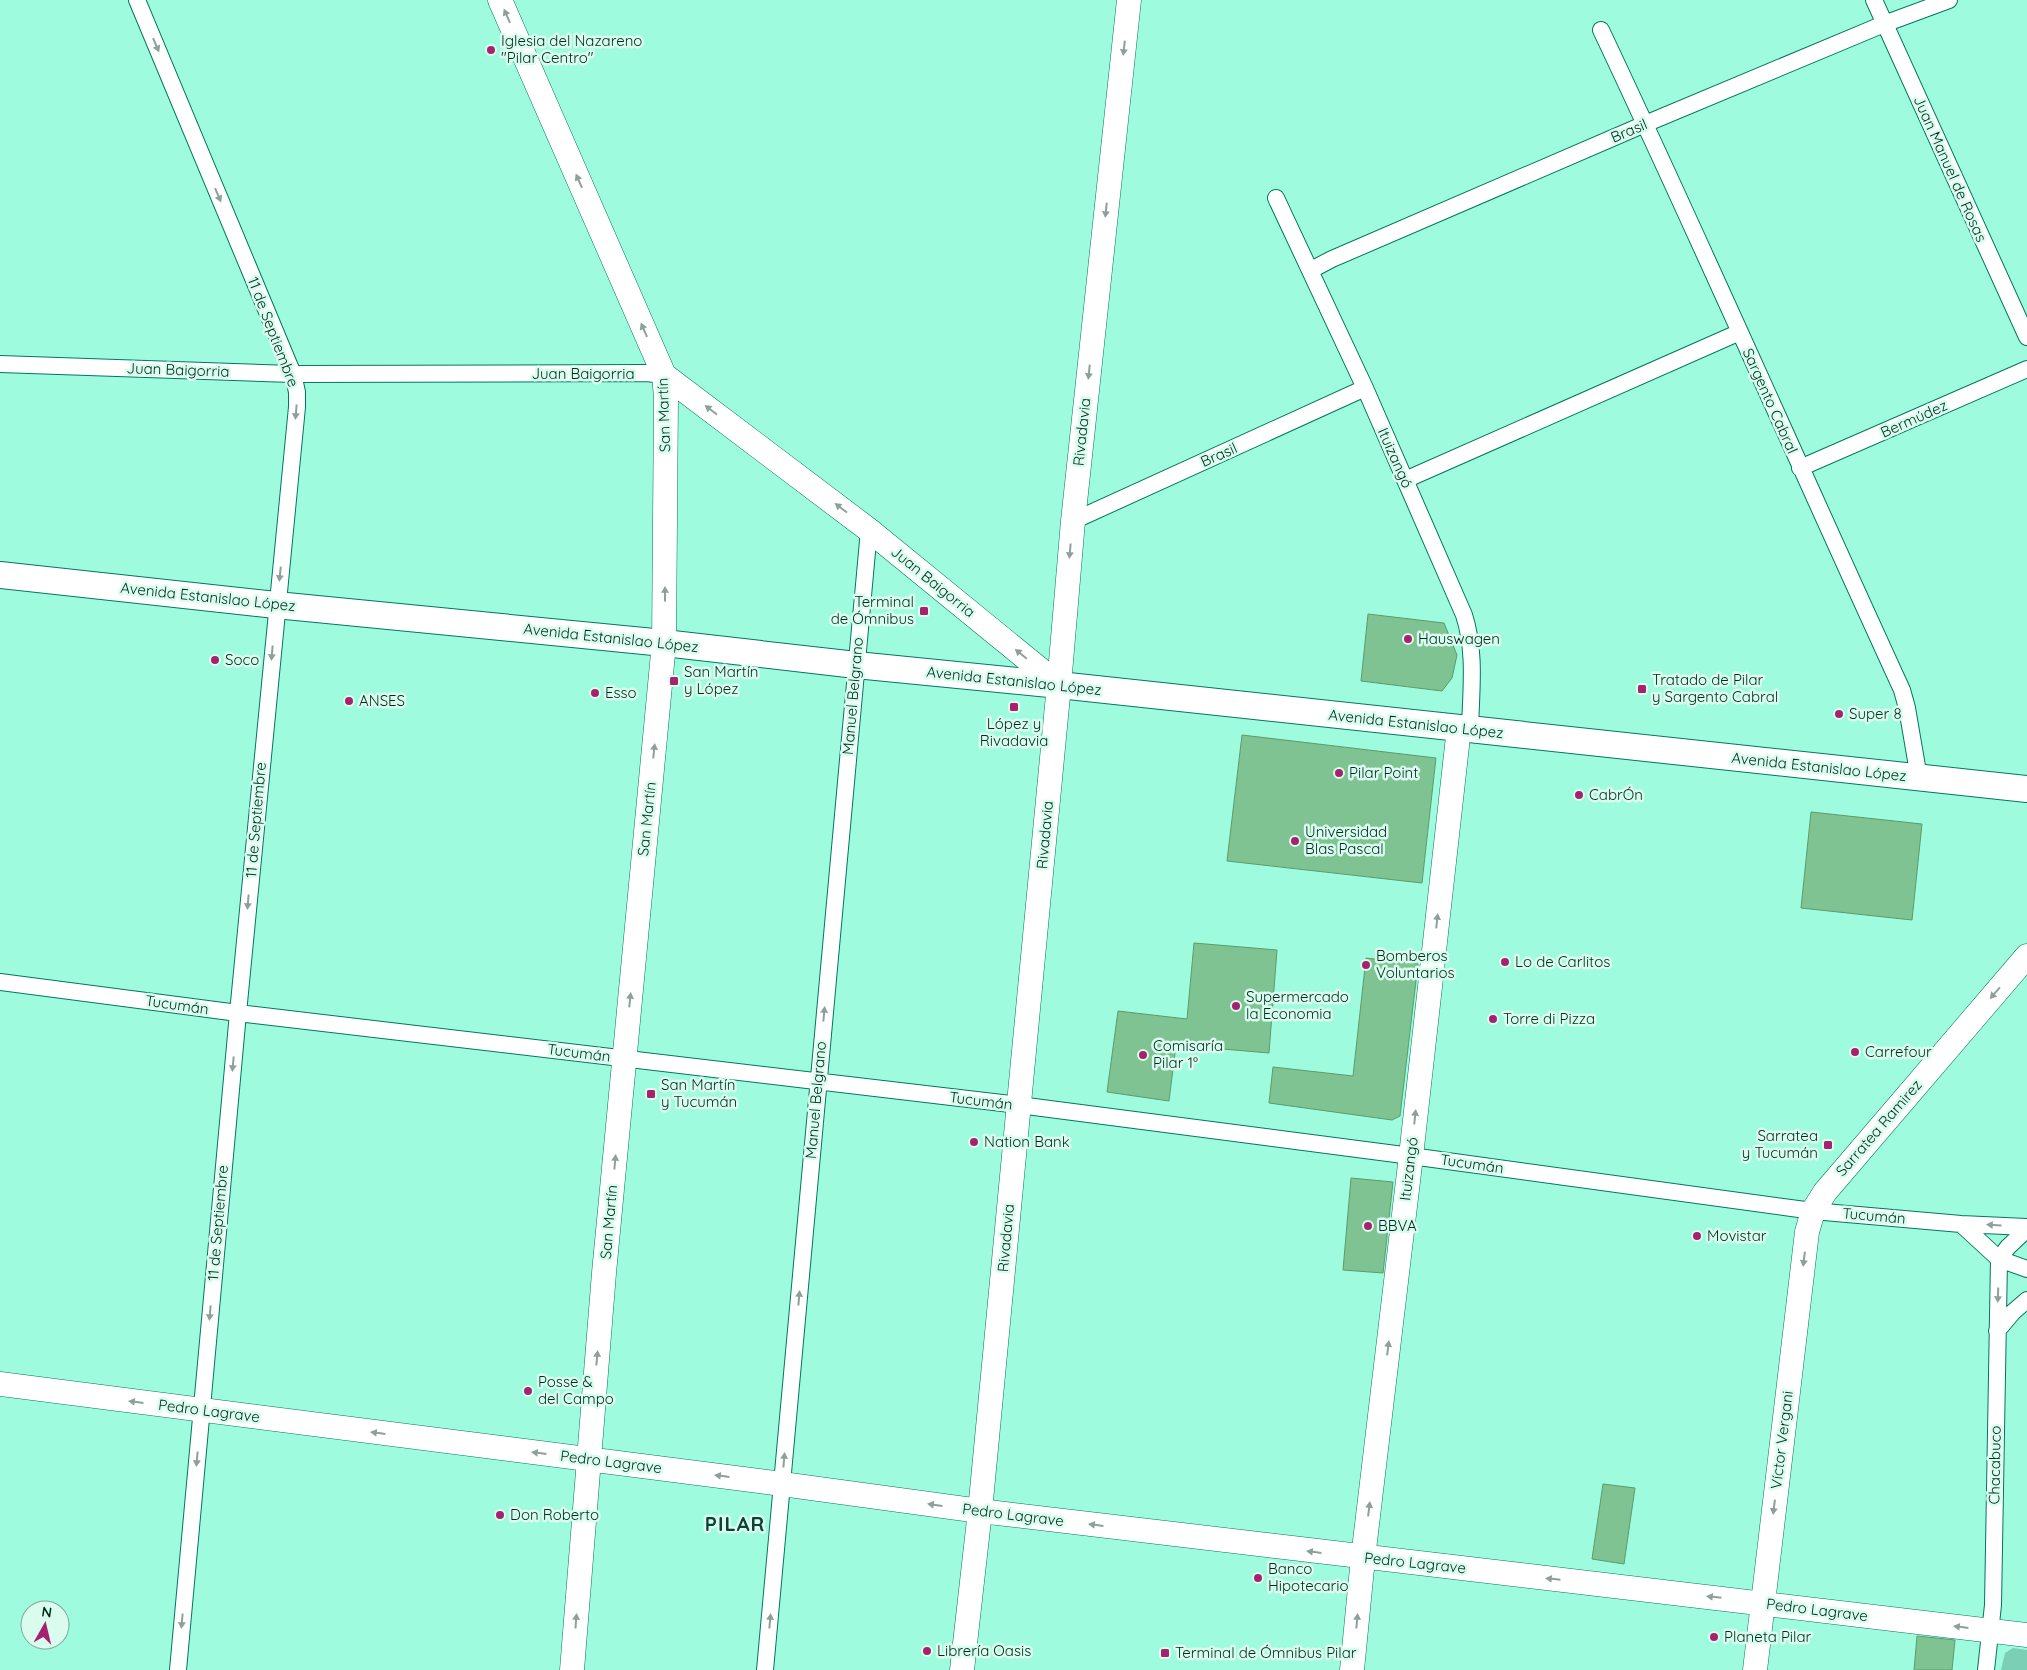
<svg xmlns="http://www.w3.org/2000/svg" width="2027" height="1670" font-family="Quicksand,sans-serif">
<rect width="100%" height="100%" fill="#9efbde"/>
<path fill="#7bcfb5" d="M2013,1648L2027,1650V1670H2001L2005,1653Z"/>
<path fill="#80c392" stroke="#5a9c6d" d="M1368,614L1444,623L1457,655L1452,678L1442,691L1361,681Z
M1242,735L1436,758L1422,883L1227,861Z
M1811,812L1922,824L1912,920L1801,908Z
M1194,943L1277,950L1269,1053L1176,1045L1169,1101L1107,1092L1118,1011L1187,1019Z
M1366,958L1418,964L1400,1116L1392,1120L1269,1103L1273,1067L1353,1076Z
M1351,1178L1393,1182L1383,1273L1343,1270Z
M1603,1484L1635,1488L1624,1564L1592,1559Z
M1917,1636L1955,1640L1952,1670H1914Z"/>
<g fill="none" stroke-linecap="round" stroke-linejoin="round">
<g stroke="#00775e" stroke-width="18">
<path id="street" d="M137,0L293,374L297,392V407L238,1013L178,1670
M1874,0L2027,337
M1601,30C1704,248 1801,470 1902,690L1907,708L1919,778
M1276,198L1365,388L1464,615C1476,652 1471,691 1470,729
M1311,270L1332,259L1645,124L1884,24L1949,0
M0,364L293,374L646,373L664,375
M1800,468L2027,369
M1405,480L1740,332
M1073,521L1365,388
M0,982L238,1013L1019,1105L1411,1156L1813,1211L1961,1224L2027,1227
M1961,1224L1999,1259L2027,1269
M1999,1259L2008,1247L2027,1229
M1997,1331L2013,1312L2027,1300
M765,1670L869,530
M1986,1670L1993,1605L1999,1259"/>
</g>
<g stroke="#00775e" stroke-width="25">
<path id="secondary" d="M500,0L664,375L666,397L664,643L604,1273L572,1670
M664,375L869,530L1059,685
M0,1384L782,1484L980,1511L2027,1635
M962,1670L980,1511L1059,685L1073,521L1129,0
M1352,1670L1363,1558L1411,1156L1459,728
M1755,1670L1807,1232L1813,1211L1825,1192L2027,956"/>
</g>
<g stroke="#00775e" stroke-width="28">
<path id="primary" d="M0,575L276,605L664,643L856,665L1059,685L2027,789"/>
</g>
<use href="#street" stroke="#fff" stroke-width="16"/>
<use href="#secondary" stroke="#fff" stroke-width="24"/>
<use href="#primary" stroke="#fff" stroke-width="26"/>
</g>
<defs><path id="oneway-solid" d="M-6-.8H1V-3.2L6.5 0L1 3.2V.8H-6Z" transform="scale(1.25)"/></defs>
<g fill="#8da09b">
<use href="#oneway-solid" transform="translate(507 16) rotate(-114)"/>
<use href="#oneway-solid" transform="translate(156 45) rotate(67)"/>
<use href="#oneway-solid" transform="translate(1124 48) rotate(96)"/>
<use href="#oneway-solid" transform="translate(579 181) rotate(-114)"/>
<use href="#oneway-solid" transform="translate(218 195) rotate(67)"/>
<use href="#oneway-solid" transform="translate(1106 210) rotate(96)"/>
<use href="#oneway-solid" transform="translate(644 330) rotate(-114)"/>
<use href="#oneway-solid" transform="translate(1089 372) rotate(96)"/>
<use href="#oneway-solid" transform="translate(711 410) rotate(-143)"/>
<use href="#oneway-solid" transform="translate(296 412) rotate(95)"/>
<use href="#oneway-solid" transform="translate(841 508) rotate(-143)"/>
<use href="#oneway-solid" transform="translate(1070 551) rotate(95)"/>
<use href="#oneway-solid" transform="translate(280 574) rotate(96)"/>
<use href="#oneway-solid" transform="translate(665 594) rotate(-90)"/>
<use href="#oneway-solid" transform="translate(272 653) rotate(95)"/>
<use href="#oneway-solid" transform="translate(1021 654) rotate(-141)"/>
<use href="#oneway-solid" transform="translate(654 751) rotate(-84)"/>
<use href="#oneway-solid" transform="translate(248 902) rotate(95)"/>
<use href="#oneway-solid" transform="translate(1437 921) rotate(-84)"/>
<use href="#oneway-solid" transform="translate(1995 993) rotate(131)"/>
<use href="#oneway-solid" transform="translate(630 1000) rotate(-84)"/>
<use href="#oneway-solid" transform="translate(824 1014) rotate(-85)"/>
<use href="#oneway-solid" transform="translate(233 1064) rotate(95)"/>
<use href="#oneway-solid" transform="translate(1415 1117) rotate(-84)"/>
<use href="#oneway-solid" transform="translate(615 1162) rotate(-85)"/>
<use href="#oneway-solid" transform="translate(1994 1225) rotate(-177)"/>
<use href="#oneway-solid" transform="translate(1804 1259) rotate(97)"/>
<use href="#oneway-solid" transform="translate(1998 1295) rotate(92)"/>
<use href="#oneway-solid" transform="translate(799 1298) rotate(-85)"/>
<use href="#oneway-solid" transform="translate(210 1313) rotate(95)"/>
<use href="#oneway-solid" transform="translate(1388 1348) rotate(-83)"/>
<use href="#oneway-solid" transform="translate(597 1358) rotate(-85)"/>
<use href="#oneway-solid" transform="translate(136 1402) rotate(-173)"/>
<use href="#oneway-solid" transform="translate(378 1433) rotate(-173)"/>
<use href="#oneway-solid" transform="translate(539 1453) rotate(-173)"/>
<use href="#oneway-solid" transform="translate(197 1459) rotate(95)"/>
<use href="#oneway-solid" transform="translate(784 1460) rotate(-85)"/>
<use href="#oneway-solid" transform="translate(722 1476) rotate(-173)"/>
<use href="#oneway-solid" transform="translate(935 1505) rotate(-172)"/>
<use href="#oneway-solid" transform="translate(1774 1507) rotate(97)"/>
<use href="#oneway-solid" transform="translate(1369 1509) rotate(-83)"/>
<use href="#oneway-solid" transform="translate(1096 1525) rotate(-173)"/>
<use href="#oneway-solid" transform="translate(1314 1552) rotate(-173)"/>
<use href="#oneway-solid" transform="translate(1553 1579) rotate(-174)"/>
<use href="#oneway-solid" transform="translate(1714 1597) rotate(-174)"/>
<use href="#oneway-solid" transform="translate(182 1621) rotate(95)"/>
<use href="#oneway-solid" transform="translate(576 1621) rotate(-86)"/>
<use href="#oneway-solid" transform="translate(770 1621) rotate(-85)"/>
<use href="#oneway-solid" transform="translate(1357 1621) rotate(-85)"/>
<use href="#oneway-solid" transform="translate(1961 1627) rotate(-173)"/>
</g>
<g fill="#a7226d" stroke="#d9fcef" stroke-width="2">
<circle cx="491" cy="50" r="5"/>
<rect x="919" y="606" width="10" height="10" rx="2.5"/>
<circle cx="1408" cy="639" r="5"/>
<circle cx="215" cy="660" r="5"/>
<rect x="669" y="676" width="10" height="10" rx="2.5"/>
<rect x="1637" y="684" width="10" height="10" rx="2.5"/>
<circle cx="595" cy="693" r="5"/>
<circle cx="349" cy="701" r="5"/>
<rect x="1009" y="702" width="10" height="10" rx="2.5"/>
<circle cx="1839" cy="714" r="5"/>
<circle cx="1339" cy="773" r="5"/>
<circle cx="1579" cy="795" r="5"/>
<circle cx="1295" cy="841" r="5"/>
<circle cx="1505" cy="962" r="5"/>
<circle cx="1366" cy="965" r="5"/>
<circle cx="1236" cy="1006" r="5"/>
<circle cx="1493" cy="1019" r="5"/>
<circle cx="1855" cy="1052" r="5"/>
<circle cx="1143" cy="1055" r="5"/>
<rect x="646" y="1089" width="10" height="10" rx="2.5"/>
<circle cx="974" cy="1142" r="5"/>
<rect x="1823" y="1140" width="10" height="10" rx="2.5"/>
<circle cx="1368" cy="1226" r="5"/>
<circle cx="1697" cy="1236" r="5"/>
<circle cx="528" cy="1391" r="5"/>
<circle cx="500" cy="1515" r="5"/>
<circle cx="1258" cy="1578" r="5"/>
<circle cx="1714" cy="1637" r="5"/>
<circle cx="927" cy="1651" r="5"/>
<rect x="1160" y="1648" width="10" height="10" rx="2.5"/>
</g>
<g text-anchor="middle" stroke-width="5" stroke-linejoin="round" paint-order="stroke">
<g font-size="15" fill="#012c21" stroke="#d9fcef" text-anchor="start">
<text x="501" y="46">Iglesia del Nazareno<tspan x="501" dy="17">"Pilar Centro"</tspan></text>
<text x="914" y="607" text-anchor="end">Terminal<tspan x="914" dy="17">de Ómnibus</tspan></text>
<text x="1418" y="644">Hauswagen</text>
<text x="225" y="665">Soco</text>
<text x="684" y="677">San Martín<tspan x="684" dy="17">y López</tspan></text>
<text x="1652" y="685">Tratado de Pilar<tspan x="1652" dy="17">y Sargento Cabral</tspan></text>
<text x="605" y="698">Esso</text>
<text x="359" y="706">ANSES</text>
<text x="1849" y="719">Super 8</text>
<text x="1014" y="729" text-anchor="middle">López y<tspan x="1014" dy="17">Rivadavia</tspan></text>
<text x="1349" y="778">Pilar Point</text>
<text x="1589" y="800">CabrÓn</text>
<text x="1305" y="837">Universidad<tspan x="1305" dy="17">Blas Pascal</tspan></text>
<text x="1376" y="961">Bomberos<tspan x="1376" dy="17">Voluntarios</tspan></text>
<text x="1515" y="967">Lo de Carlitos</text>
<text x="1246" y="1002">Supermercado<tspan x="1246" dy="17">la Economia</tspan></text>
<text x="1503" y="1024">Torre di Pizza</text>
<text x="1153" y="1051">Comisaría<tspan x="1153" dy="17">Pilar 1°</tspan></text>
<text x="1865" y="1057">Carrefour</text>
<text x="661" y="1090">San Martín<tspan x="661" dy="17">y Tucumán</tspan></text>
<text x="1818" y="1141" text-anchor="end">Sarratea<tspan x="1818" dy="17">y Tucumán</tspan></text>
<text x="984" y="1147">Nation Bank</text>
<text x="1378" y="1231">BBVA</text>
<text x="1707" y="1241">Movistar</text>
<text x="538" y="1387">Posse &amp;<tspan x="538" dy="17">del Campo</tspan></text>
<text x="510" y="1520">Don Roberto</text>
<text x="1268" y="1574">Banco<tspan x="1268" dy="17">Hipotecario</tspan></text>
<text x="1724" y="1642">Planeta Pilar</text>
<text x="937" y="1656">Librería Oasis</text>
<text x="1175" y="1658">Terminal de Ómnibus Pilar</text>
</g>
<g font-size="15" fill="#012c21" stroke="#d9fcef">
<text transform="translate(1629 131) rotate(-23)" y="5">Brasil</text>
<text transform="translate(1950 169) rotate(66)" y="5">Juan Manuel de Rosas</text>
<text transform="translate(273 332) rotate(69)" y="5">11 de Septiembre</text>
<text transform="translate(178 370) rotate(2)" y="5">Juan Baigorria</text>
<text x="583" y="379">Juan Baigorria</text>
<text transform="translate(1770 401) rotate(66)" y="5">Sargento Cabral</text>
<text transform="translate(664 415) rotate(-92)" y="5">San Martín</text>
<text transform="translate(1914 419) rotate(-24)" y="5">Bermúdez</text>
<text transform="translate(1082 432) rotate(-84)" y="5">Rivadavia</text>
<text transform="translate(1219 455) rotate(-24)" y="5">Brasil</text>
<text transform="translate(1395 458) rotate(66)" y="5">Ituizangó</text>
<text transform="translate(933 582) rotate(39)" y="5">Juan Baigorria</text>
<text transform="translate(208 597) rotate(6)" y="5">Avenida Estanislao López</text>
<text transform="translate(611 638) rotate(6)" y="5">Avenida Estanislao López</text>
<text transform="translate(1014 681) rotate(6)" y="5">Avenida Estanislao López</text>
<text transform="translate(853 696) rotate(-85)" y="5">Manuel Belgrano</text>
<text transform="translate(1416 724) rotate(6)" y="5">Avenida Estanislao López</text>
<text transform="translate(1819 767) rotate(6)" y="5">Avenida Estanislao López</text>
<text transform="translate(647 819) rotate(-84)" y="5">San Martín</text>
<text transform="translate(256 820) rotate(-85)" y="5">11 de Septiembre</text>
<text transform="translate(1045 835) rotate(-85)" y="5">Rivadavia</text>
<text transform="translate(177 1005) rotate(8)" y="5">Tucumán</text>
<text transform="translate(579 1053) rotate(7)" y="5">Tucumán</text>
<text transform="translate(816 1100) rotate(-85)" y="5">Manuel Belgrano</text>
<text transform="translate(981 1101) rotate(7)" y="5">Tucumán</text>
<text transform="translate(1879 1128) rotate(-49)" y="5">Sarratea Ramirez</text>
<text transform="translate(1472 1164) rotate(8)" y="5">Tucumán</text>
<text transform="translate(1409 1169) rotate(-83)" y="5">Ituizangó</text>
<text transform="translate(1874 1216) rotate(5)" y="5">Tucumán</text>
<text transform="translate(609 1222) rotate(-85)" y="5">San Martín</text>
<text transform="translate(218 1223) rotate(-85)" y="5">11 de Septiembre</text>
<text transform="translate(1006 1238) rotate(-85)" y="5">Rivadavia</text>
<text transform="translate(209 1411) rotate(7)" y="5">Pedro Lagrave</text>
<text transform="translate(1782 1440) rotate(-83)" y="5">Víctor Vergani</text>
<text transform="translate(611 1462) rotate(7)" y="5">Pedro Lagrave</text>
<text transform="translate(1995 1465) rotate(-89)" y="5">Chacabuco</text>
<text transform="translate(1013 1515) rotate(7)" y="5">Pedro Lagrave</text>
<text transform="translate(1415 1563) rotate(6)" y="5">Pedro Lagrave</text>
<text transform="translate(1817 1610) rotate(7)" y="5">Pedro Lagrave</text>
</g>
<g font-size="20" font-weight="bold" letter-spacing="1" fill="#0c4134" stroke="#d9fcef">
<text x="735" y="1531">PILAR</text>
</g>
</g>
<g transform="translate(45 1625) rotate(8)"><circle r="24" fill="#d9fcef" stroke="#83a99d"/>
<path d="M0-4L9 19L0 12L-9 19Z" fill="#a7226d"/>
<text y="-8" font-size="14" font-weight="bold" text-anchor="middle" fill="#012c21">N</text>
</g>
</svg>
